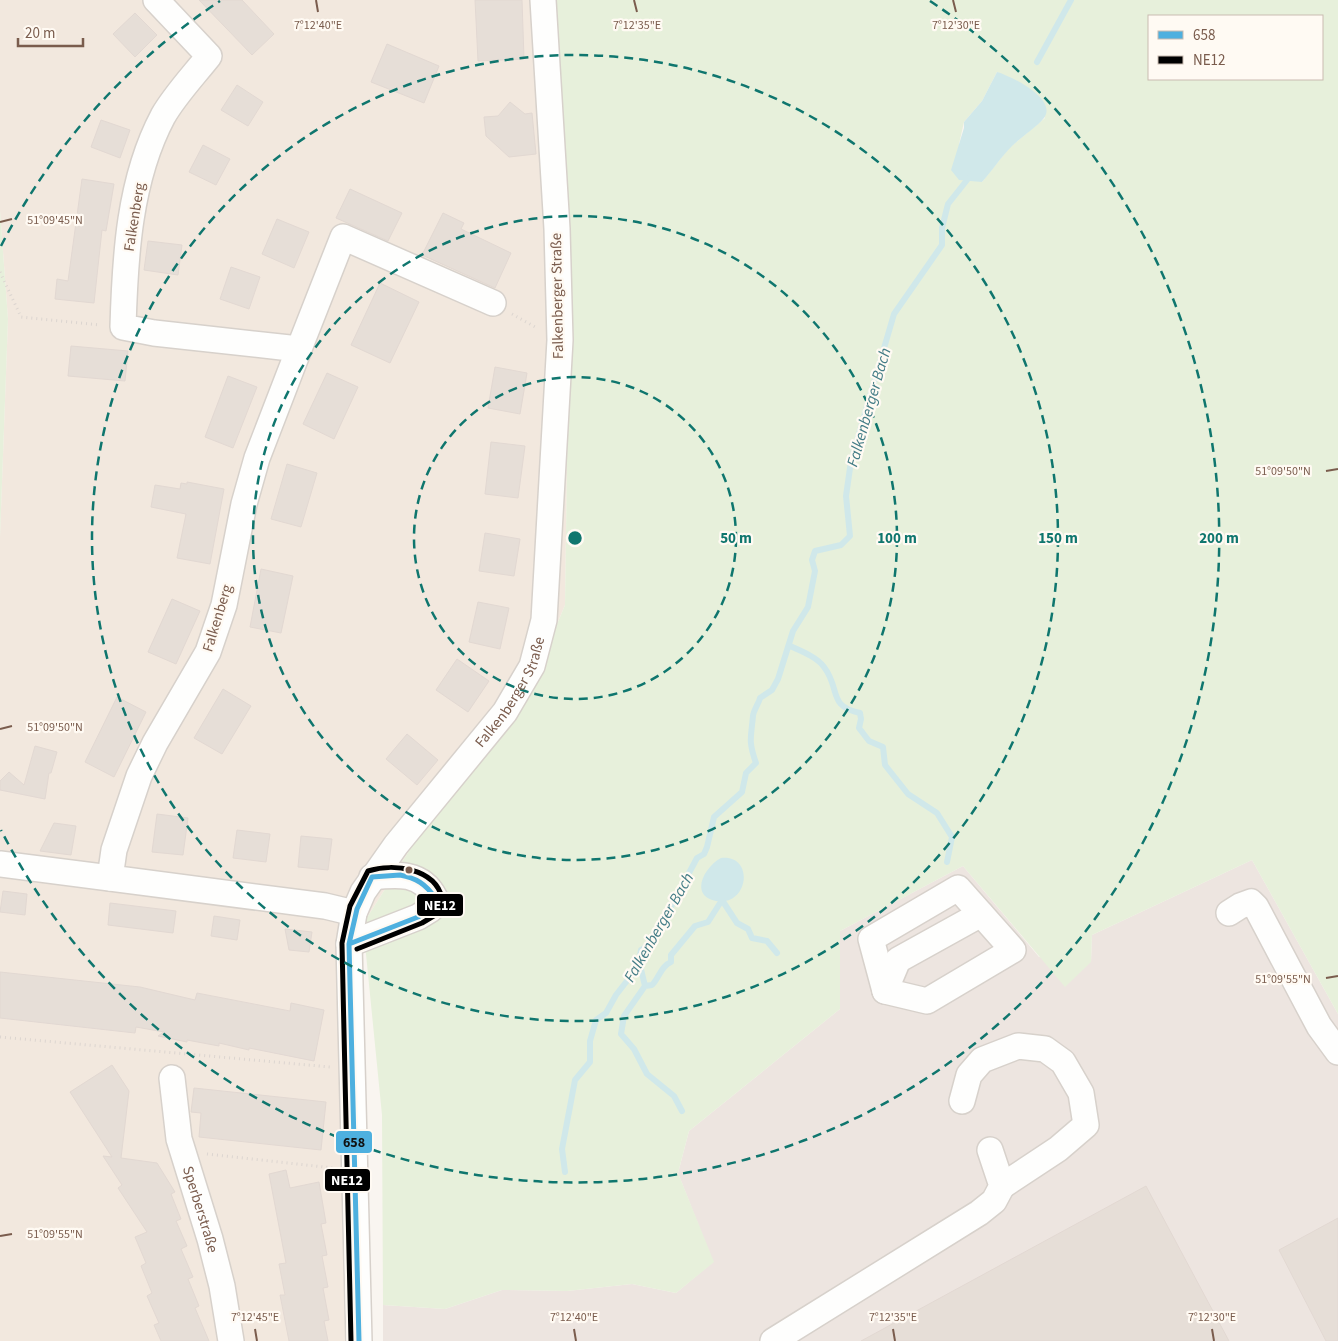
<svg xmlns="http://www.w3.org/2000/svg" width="1338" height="1341" font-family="'Source Sans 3',sans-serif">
<rect width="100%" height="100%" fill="#f9f5f0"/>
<path fill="#f2e8de" d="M0,0H553L569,324L565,605L522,708L414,843L363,924L364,1135L358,1341H0V537L8,319L0,211Z"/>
<path fill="#ede5e0" d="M1252,860L1338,1014V1341H383V1305L445,1309L502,1290L567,1291L632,1284L676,1293L713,1262L678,1173L689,1131L840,1009V931L963,866L1039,957L1091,962L1092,935Z"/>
<path fill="#e7f0db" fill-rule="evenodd" d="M553,0H1338V1014L1252,860L1092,935L1091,962L1065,987L963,866L840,931V1009L689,1131L678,1173L714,1262L676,1293L632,1284L567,1291L502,1290L445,1309L383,1305L382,1115L363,924L414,843L522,708L565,605L569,324ZM1149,16H1322V79H1149ZM997,72L1030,89L1045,118L1009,148L982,182L959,144L964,122L982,101Z
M0,211L8,319L0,537Z"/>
<path fill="#d0e8ea" d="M997,72C1011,76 1058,99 1044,118C1037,127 1020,138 1012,146C1001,157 992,171 982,182L959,180L951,170L964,128V122L982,101Z
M721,858C755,854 749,907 716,901C689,896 704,867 721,858Z"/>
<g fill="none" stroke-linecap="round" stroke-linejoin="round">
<path stroke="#d0e8ea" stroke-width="6" d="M1037,62L1071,0
M790,646C801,651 817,657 824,667C841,689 827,706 860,713L861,719L859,728L869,741L883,747L885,765L908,794L937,813L952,837L947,862
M639,961L645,986L624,1016L621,1034L634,1049L647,1074L674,1096L682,1111
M645,986L652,985C659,978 661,966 671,962V955L695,926L708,922L722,900L737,923L748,929L752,938L767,941L777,953
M565,1172L562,1149L575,1080L590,1062V1041L596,1020L606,1013L616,995L630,977L639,961L641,950C654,944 655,924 667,914L697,858L704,854L707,847L714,817L742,792L746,773L756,763C748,740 751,738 753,716C753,711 759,703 760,698L772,690L778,679L793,631L808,607L815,571L812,560L815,551L841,545L850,536L846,496L851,461L894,314L942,245V228L948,204L971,175"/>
</g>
<path fill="#e6ded7" stroke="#e2d8d2" d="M199,0H242L274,34L252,55Z
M475,0H522L524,59L478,61Z
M135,13L157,35L135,57L113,34Z
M387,44L439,66L424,103L371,82Z
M237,85L263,102L248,126L221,110Z
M510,102L525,114L532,113L536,154L509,157L486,136L484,117L498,116Z
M101,120L130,130L120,158L91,147Z
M203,145L230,159L216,185L189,172Z
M82,179L114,184L106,231L102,230L94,303L55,299L57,279L68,281Z
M350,189L402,213L388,241L336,218Z
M443,213L464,223L461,229L511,253L495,288L422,255Z
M277,219L309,232L294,268L262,254Z
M148,241L182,245L178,275L144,270Z
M231,267L260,277L249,309L220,299Z
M380,283L419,302L390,363L351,345Z
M71,346L128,351L125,381L68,376Z
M495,367L527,373L520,414L488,408Z
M327,373L358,387L334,439L303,424Z
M228,376L257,387L233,448L205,437Z
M491,442L525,446L518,498L485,494Z
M287,464L317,473L301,527L271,519Z
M187,482L224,489L210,564L177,558L186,514L151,507L155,485L180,489L181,483L187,484Z
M485,533L520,539L514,576L479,571Z
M261,569L293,576L281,633L250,627Z
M172,599L200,611L176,664L148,652Z
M478,602L509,608L500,649L469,642Z
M457,659L489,681L468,712L436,690Z
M223,689L251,706L222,754L194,738Z
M117,697L146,712L114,777L85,762Z
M407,734L438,760L417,785L386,759Z
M35,746L57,752L51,773H49L45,799L0,790V781L9,772L24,785Z
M157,814L188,818L183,855L152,852Z
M54,823L76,826L71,855L40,851Z
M237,830L270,834L266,862L233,858Z
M301,836L332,839L328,870L298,867Z
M3,891L27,894L25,915L0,912Z
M110,903L176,911L173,933L108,925Z
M214,916L240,920L237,940L211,936Z
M285,929L312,932L309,952L289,950Z
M0,972L140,987L195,1000L197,993L290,1011L291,1003L324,1010L314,1061L249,1048V1050L219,1043V1046L187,1040V1042L158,1036L164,1032L136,1027L135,1033L0,1018Z
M112,1065L129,1091L121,1158L157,1163L175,1192L171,1194L181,1219L176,1221L187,1246L181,1249L193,1277L188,1279L199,1306L195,1308L209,1341H161L154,1325L159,1323L147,1296L152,1293L141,1266L146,1263L135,1237L147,1232L118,1188L122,1185L103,1156L112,1157L70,1092Z
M194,1088L326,1102L321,1150L199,1137L201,1113L191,1112Z
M286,1170L290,1188L319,1182L326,1223L321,1224L327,1255L322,1256L328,1287L323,1288L329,1320L324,1321L328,1341H289L280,1295H285L279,1264L286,1263L269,1174Z
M1146,1186L1229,1341H861Z
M1338,1218V1341H1326L1279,1250Z"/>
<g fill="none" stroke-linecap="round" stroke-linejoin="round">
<g stroke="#d7d1cb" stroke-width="28">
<g id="minor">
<path d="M156,0L209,56C194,75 175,95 163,116C129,180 125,257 123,327L154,333L299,349L257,458L244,504L224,605L208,652L155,743L139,776L114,850L110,878L325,906L354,913"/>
<path d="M299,349L343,237L493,303"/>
<path d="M0,864L110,878"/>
<path d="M958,888L1013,950L927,1001L885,991L871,939Z"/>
<path d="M1229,913L1240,906L1251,902L1256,907L1319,1026L1338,1052"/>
<path d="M349,944L418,917L431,909L435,898C422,872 398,874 372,877"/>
<path d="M885,991L898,960L981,914"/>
<path id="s1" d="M172,1078L179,1139L210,1239L222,1286L231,1341"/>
<path d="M962,1101L969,1075L982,1060L1018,1046L1045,1049L1063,1062L1081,1093L1086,1125L1058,1149L1002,1186"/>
<path id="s2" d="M359,1341L349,944L354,913L363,892L396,845L505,712L532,666L544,620L560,340L557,229L543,0"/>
<path d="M773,1341L979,1213L994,1201L1002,1186L990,1150"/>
</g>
</g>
<path stroke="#dcd5d0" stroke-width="3" stroke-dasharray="1 4" stroke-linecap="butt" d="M0,272L21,317L100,325
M512,314L537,328
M0,1037L330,1067
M207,1154L333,1168"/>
<use href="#minor" stroke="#fefefd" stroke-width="25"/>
<g stroke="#fffaf3" stroke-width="9">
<path id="bus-1" d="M400,875C416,878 426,884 435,898L431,909L418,917L349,944L357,909L372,877Z
M349,944L359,1341"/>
</g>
<g stroke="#fffaf3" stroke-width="9">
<path id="bus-2" d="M342,943L350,906L368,871C393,863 435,868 442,898L437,914L422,923L357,949
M342,944L351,1341"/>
</g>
<use href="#bus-1" stroke="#4eb0df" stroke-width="5"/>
<use href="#bus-2" stroke="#000" stroke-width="5"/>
</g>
<path fill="none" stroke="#7a5c4d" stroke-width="2" d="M316,0L318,12M634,0L637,12M953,0L956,12M0,222L12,219M1326,471L1338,469M0,729L12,726M1326,978L1338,976M0,1236L12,1234M255,1329L257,1341M574,1329L576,1341M893,1329L895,1341M1212,1329L1214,1341"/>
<g fill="none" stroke="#0f766e" stroke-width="2.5" stroke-dasharray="9 6">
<circle cx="575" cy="538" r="161"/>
<circle cx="575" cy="538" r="322"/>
<circle cx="575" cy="538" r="483"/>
<path d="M1 246A644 644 0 0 1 220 1M930 1A644 644 0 1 1 1 830"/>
</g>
<circle fill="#7a5c4d" stroke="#fffaf3" stroke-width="2" cx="409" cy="870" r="4.5"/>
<g text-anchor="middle" stroke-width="4.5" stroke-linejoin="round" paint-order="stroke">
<g font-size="15" fill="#7a5c4d" stroke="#fffaf3">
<text transform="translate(134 217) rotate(-81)" y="5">Falkenberg</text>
<text transform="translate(557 296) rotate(-91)" y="5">Falkenberger Straße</text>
<text transform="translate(217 618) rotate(-73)" y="5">Falkenberg</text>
<text dy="5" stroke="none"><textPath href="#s2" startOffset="701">Falkenberger Straße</textPath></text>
<text dy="5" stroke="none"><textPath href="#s1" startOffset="135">Sperberstraße</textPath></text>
</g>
<g font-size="16" font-style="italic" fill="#437c86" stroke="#fffaf3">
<text transform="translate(868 407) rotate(-74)" y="6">Falkenberger Bach</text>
<text transform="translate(658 927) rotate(-60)" y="6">Falkenberger Bach</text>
</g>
</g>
<g font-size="12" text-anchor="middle" fill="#7a5c4d" stroke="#fffaf3" stroke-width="4.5" stroke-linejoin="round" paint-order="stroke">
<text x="318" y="29">7°12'40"E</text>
<text x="637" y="29">7°12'35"E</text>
<text x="956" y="29">7°12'30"E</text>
<text x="55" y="224">51°09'45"N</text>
<text x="1283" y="475">51°09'50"N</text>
<text x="55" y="731">51°09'50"N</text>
<text x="1283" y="983">51°09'55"N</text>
<text x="55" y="1238">51°09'55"N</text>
<text x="255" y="1321">7°12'45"E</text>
<text x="574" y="1321">7°12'40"E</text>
<text x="893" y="1321">7°12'35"E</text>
<text x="1212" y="1321">7°12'30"E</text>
</g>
<circle cx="575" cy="538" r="8" fill="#0f766e" stroke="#fffaf3" stroke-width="2.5"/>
<g font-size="15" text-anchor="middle" font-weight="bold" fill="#0f766e" stroke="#fffaf3" stroke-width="4.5" stroke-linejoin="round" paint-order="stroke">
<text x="736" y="543">50 m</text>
<text x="897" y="543">100 m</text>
<text x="1058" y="543">150 m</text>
<text x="1219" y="543">200 m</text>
</g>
<g stroke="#fffaf3" stroke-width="2">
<rect x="416" y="893" width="48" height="24" rx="5" fill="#000"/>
<rect x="335" y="1130" width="38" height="24" rx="5" fill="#4eb0df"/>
<rect x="324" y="1168" width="47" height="24" rx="5" fill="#000"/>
</g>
<g font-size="14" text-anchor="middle" font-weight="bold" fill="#fff">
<text x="440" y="910">NE12</text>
<text x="347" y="1185">NE12</text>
</g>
<g font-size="14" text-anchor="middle" font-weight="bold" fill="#111">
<text x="354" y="1147">658</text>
</g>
<rect x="1148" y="15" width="175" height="65" fill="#fffaf3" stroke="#cabbb1"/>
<rect x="1158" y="31" width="25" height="8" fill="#4eb0df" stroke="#cabbb1"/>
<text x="1193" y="40" font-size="15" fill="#7a5c4d">658</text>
<rect x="1158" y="56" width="25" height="8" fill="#000000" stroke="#cabbb1"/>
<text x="1193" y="65" font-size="15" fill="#7a5c4d">NE12</text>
<path d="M18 38v8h65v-8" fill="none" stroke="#7a5c4d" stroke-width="2.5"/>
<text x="25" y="38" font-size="15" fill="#7a5c4d" stroke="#fffaf3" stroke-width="4" paint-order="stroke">20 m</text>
</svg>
